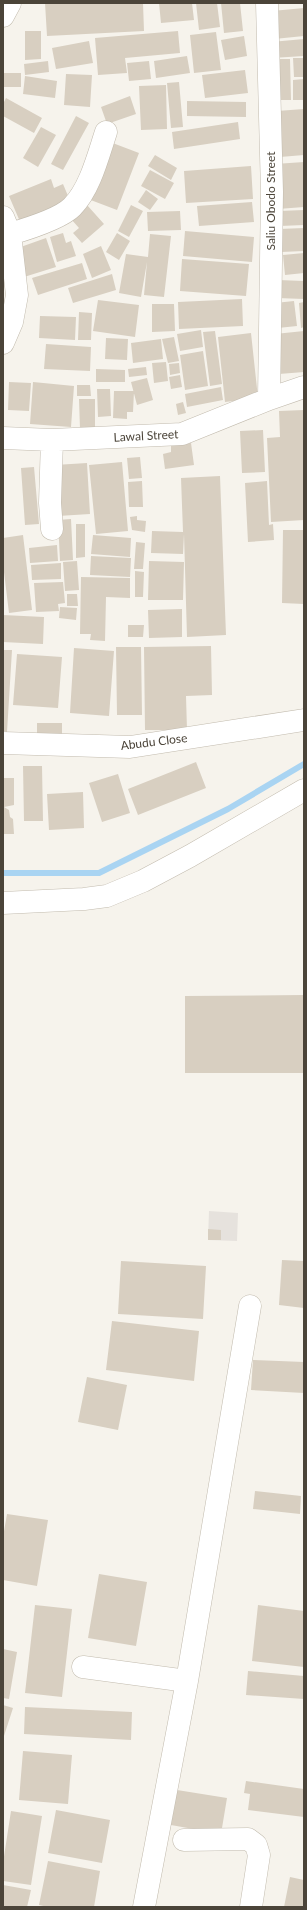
<svg xmlns="http://www.w3.org/2000/svg" width="307" height="1910" font-family="Lato,sans-serif">
<rect width="100%" height="100%" fill="#f6f3ec"/>
<path fill="#e6e2dd" d="M209,1211L238,1213L237,1241L208,1240Z"/>
<g fill="none" stroke-linecap="round" stroke-linejoin="round">
<path stroke="#a9d4f2" stroke-width="6" d="M3,873H99L228,809L304,764"/>
</g>
<path fill="#d8cfc1" d="M45,3H143L144,31L47,36Z
M159,3H192L194,20L161,23Z
M196,3H217L220,27L199,30Z
M221,3H240L243,31L224,33Z
M304,8V36L274,39L272,11Z
M25,31H41V59L25,60Z
M178,31L180,53L125,58L127,73L98,75L95,38Z
M216,32L221,70L194,73L190,35Z
M244,36L247,56L225,60L221,40Z
M304,39V56L272,58L271,42Z
M89,41L93,63L56,69L52,48Z
M187,56L190,73L156,78L154,61Z
M293,58H304V77H294Z
M269,59H290L291,100H270Z
M48,61L49,72L25,75L24,64Z
M149,61L151,79L129,81L127,63Z
M245,70L248,93L205,98L202,75Z
M3,73H21V87H3Z
M66,74L92,75L90,107L64,105Z
M25,76L57,81L55,98L23,94Z
M304,79V100H293V80Z
M179,82L183,127L171,128L167,83Z
M166,85L167,129L141,130L139,86Z
M130,96L136,114L107,124L101,107Z
M6,98L42,118L34,133L3,116V104Z
M187,101L246,102V117L187,116Z
M304,109V155L280,157L277,111Z
M76,116L89,123L63,170L51,164Z
M238,122L240,139L174,149L172,132Z
M41,127L56,135L38,167L23,158Z
M110,142L139,153L117,210L88,199Z
M155,155L177,168L171,180L148,166Z
M304,162V207L278,209L275,164Z
M251,166L253,199L186,203L184,171Z
M150,170L174,183L165,199L141,186Z
M51,179L54,188L63,184L71,203L21,224L9,196Z
M146,190L158,199L150,210L138,202Z
M252,202L254,222L199,226L197,206Z
M87,205L104,224L82,243L73,233L79,228L71,219Z
M131,205L143,211L129,237L118,231Z
M304,210V225L280,226L279,211Z
M180,211L181,230L148,231L147,212Z
M304,228V251L281,252L279,229Z
M185,231L254,237L252,262L183,256Z
M63,233L66,243L71,241L76,256L57,262L50,237Z
M117,233L130,241L119,260L106,252Z
M150,234L171,236L164,297L144,295L147,262L141,297L119,293L126,254L148,257Z
M46,238L56,267L24,277L15,249Z
M101,246L111,270L92,278L83,254Z
M304,253V273L285,275L283,255Z
M182,259L249,264L246,296L180,291Z
M82,263L87,279L38,295L32,278Z
M112,274L116,290L73,303L68,288Z
M278,280L304,281V299L277,298Z
M242,299L243,326L179,329L178,302Z
M98,300L139,305L135,337L93,331Z
M294,301L297,326L278,328L275,303Z
M304,302V327L301,328L299,303Z
M152,304H174L175,331L152,332Z
M79,312L92,313L91,340H78Z
M40,316L76,317L75,340L39,338Z
M201,330L203,347L180,351L177,334Z
M215,331L222,384L210,386L203,332Z
M304,331V372L279,374L275,334Z
M251,333L258,398L225,402L218,337Z
M174,337L179,361L168,363L162,339Z
M106,338L128,339L127,360L105,359Z
M161,339L163,359L133,363L131,343Z
M46,344L91,347L90,371L44,369Z
M203,351L208,386L185,390L180,355Z
M166,362L168,381L154,383L152,363Z
M179,363L180,373L170,375L169,364Z
M146,367L147,375L129,377L128,369Z
M96,369L125,370V382H96Z
M180,375L182,387L171,389L169,377Z
M147,378L153,400L137,405L131,382Z
M9,382L31,383L29,411L8,410Z
M33,382L74,386L71,427L30,424Z
M77,385H90L91,396H77Z
M221,387L223,400L187,407L185,394Z
M97,389H110L111,416L98,417Z
M114,391H134L133,412H127V419L113,418Z
M79,399H95V429H80Z
M183,402L186,413L178,415L176,404Z
M304,410V520L271,522L267,438L280,437L279,411Z
M263,430L265,472L242,473L240,431Z
M191,443L194,465L165,469L163,454L171,452V446Z
M140,457L142,478L129,479L127,458Z
M122,462L128,531L96,534L89,465Z
M87,463L90,514L58,516L55,465Z
M34,467L39,524L25,525L21,468Z
M220,476L226,635L187,637L184,534L183,554L151,553L152,531L183,532L181,478Z
M142,481L143,507H129L128,482Z
M267,481L269,525L273,524L274,540L248,542L245,483Z
M137,516V520L146,521L145,532L132,530L130,517Z
M71,519L73,560L60,561L58,520Z
M76,524H85V557L76,558Z
M283,530H304V604L282,603Z
M23,535L32,610L9,613L3,564V538Z
M93,535L131,538L130,557L91,554Z
M136,542L145,543L143,569H134Z
M57,545L58,561L30,563L29,548Z
M91,556L131,558L130,577L90,575Z
M77,561L79,590L65,591L63,562Z
M149,561L184,562L183,600H148Z
M61,563V579L32,580L31,565Z
M135,571L144,572L143,597H135Z
M81,577L130,578V598L106,597L105,641L90,640L91,634H80Z
M63,582L65,603L58,604L59,611L36,612L34,583Z
M67,594H77L78,606H67Z
M60,607L77,608L76,620L59,618Z
M182,609V637L149,638L148,610Z
M3,615L44,617L43,644L3,642Z
M128,625H144L143,637H128Z
M211,646L212,695L186,696L187,730H145L144,647Z
M116,647H141L142,715H117Z
M74,648L114,651L109,716L70,713Z
M3,650H12L7,732L3,731Z
M17,654L62,657L58,708L13,705Z
M37,723H62V735H37Z
M196,762L206,788L138,815L128,789Z
M23,766H42L43,821H24Z
M118,774L130,813L102,822L89,783Z
M3,778H14V805L4,807L9,810L10,817L13,819L14,834H3Z
M83,792L84,828L49,830L47,794Z
M304,995V1073H185V996Z
M208,1229L221,1230V1240H208Z
M282,1260L304,1261V1308L279,1305Z
M121,1261L206,1266L203,1319L118,1314Z
M112,1321L199,1331L194,1381L106,1370Z
M253,1360L304,1362V1393L251,1390Z
M87,1377L127,1385L118,1430L78,1422Z
M255,1491L301,1496L300,1514L253,1509Z
M7,1514L48,1520L37,1586L3,1580V1537Z
M99,1574L147,1582L136,1646L88,1638Z
M35,1605L72,1609L62,1697L25,1693Z
M258,1605L304,1611V1667L252,1661Z
M3,1649L17,1652L9,1699L3,1698Z
M248,1671L304,1676V1699L246,1695Z
M3,1705L13,1708L3,1739Z
M25,1707L132,1712L131,1740L24,1734Z
M23,1751L72,1755L68,1804L19,1800Z
M246,1781L304,1789V1817L248,1810L250,1794L244,1793Z
M177,1790L227,1798L221,1834L171,1825Z
M56,1810L110,1820L102,1863L48,1853Z
M11,1811L42,1816L31,1885L3,1881V1863Z
M48,1861L100,1871L94,1907H48L39,1905Z
M290,1877L304,1880V1907H284Z
M3,1885L31,1890L27,1907H3Z"/>
<g fill="none" stroke-linecap="round" stroke-linejoin="round">
<g stroke="#c2bbae" stroke-width="23">
<path id="minor" d="M267,3L272,192L269,399
M3,16L10,3
M3,217L10,234L17,295L12,322L3,343
M10,234C27,229 60,219 72,207C90,189 98,156 106,132
M3,438L52,440L182,434L269,399L304,387
M52,529L50,503L52,440
M3,743L130,747L304,720
M3,903L84,899L107,896L143,881L190,856L304,790
M83,1667L187,1681
M184,1840L248,1839L256,1845L259,1855L251,1907
M144,1907L187,1681L250,1306"/>
</g>
<use href="#minor" stroke="#fff" stroke-width="22"/>
</g>
<g text-anchor="middle" stroke-width="3" stroke-linejoin="round" paint-order="stroke">
<g font-size="12" fill="#4b4439" stroke="#fff">
<text transform="translate(271 201) rotate(-90)" y="4">Saliu Obodo Street</text>
<text transform="translate(146 436) rotate(-3)" y="4">Lawal Street</text>
<text transform="translate(154 742) rotate(-7)" y="4">Abudu Close</text>
</g>
</g>
<rect width="307" height="1910" fill="none" stroke="#4b4439" stroke-width="8"/>
</svg>
